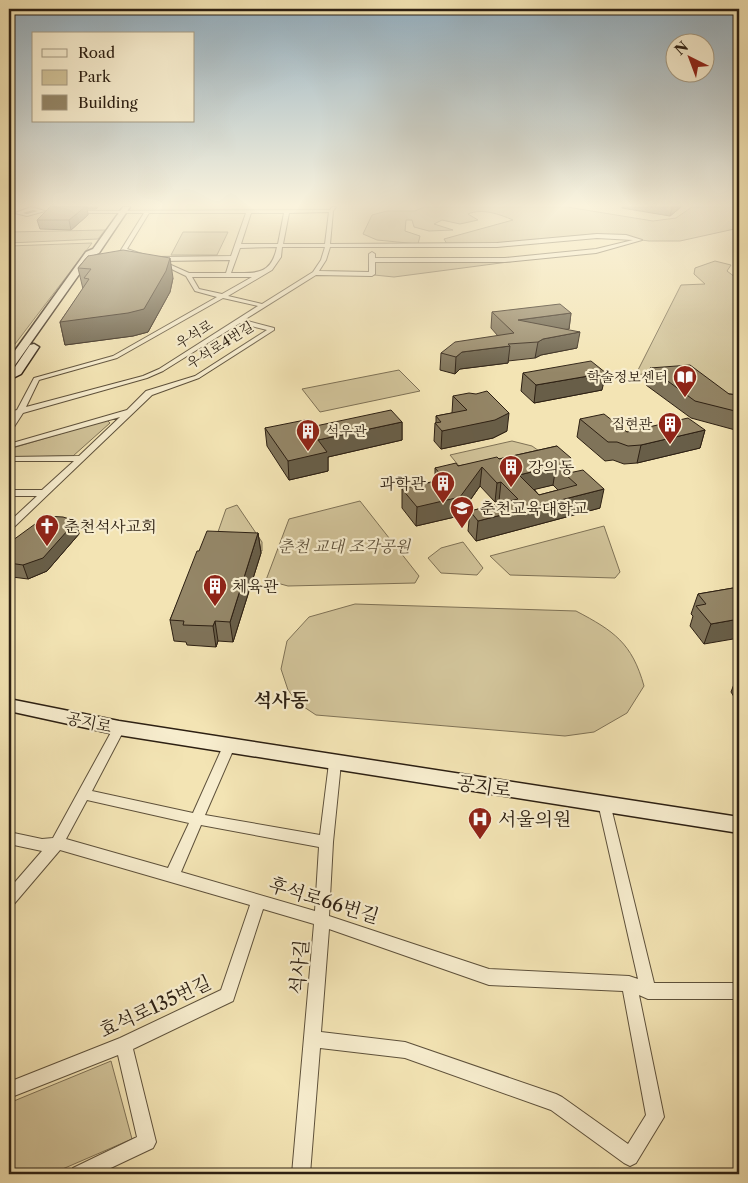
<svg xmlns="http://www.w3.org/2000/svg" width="748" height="1183" font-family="'Libre Caslon Text','Noto Serif KR',serif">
<rect width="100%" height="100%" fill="#f3e4b4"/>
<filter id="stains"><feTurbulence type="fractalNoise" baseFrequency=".004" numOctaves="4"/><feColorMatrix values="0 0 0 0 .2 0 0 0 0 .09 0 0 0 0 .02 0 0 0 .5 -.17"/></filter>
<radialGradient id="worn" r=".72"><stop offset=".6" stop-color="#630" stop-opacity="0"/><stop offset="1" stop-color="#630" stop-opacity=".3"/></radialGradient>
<path fill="#d1c399" stroke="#7f7256" d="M424,207H567L653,221L676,218L692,207H739V228L680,241H649L594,234L504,243L447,244L444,239L513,220C499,214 482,208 468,214L478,220L460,224L442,220L434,224L453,230L429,231L414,227L412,220H406L405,231L420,236L418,244L377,240L363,234L372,215L387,211H415Z
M105,230L98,239L9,243V232Z
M183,232H228L217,255H171Z
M92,243L9,352V246Z
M378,261H516L394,277L374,275L375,262Z
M715,261L731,265L727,271L739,280V381L735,386L739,385V408L684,376L636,374L681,285L705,284L694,274L695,268Z
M399,370L420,391L320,412L302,389Z
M107,420L110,423L73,456L9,457V449Z
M512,441L532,446L552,460L468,477L450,455Z
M360,501L419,576L415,583L288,586L266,580L289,519Z
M237,505L262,542V551L212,549L226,509Z
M604,526L620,572L615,578L510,575L490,556Z
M463,542L483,568L477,575L441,573L428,558L441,548Z
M355,604L576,611C614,631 632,643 644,686L627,713L594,732L565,736L316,715L298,703L288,690L281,669L287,641L309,617Z
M111,1061L132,1139L51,1174H9V1103Z"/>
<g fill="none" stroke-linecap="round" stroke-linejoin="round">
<g stroke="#5e513b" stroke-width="2">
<path id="street" d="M31,207L45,211L27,216L15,213ZM33,210L38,211L27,214L23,213Z
M332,207H336L333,211L330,244L497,243L597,234L626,235L642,240L596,253L505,262H375V274L372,276L316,275L244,320L274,328V330L199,378L152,395L12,529L9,530V522L37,496H9V490H42L74,461H9V457L79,456L120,417L9,448V444L127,410L146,391L195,376L267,330L240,323L163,371L147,378L23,413L12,430H9V422L14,415L9,416V412L17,410L34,378L113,356L217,297L195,291L186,276L157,262L154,259L157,257L231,256L246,213H149L127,249L145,255V257L143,258L121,250L144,213H75L73,211L330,210ZM329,212L325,244H283L289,213ZM251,213H284L278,244H241ZM597,238L633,240L596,249L505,258H375V254L372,252L369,254V272L319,271L326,260L330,247H497ZM277,247C271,276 255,273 231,273L240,248ZM282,247H325L321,260L313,272L262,304L228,296L272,270L281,257ZM230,260L226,273H189L162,261ZM192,277H252L222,294L199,289ZM223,298L258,306L159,369L143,376L26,407L39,380L117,358Z
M119,723L123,725L125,728L92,791L193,813L223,746L225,743L229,741L233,743L235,746L205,815L320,835L329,763L331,760L335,758L339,760L341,763L333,842L329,916L489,969L629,976L638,979L598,803L599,799L604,798L609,799L654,983H739V999H648L639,995L664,1117L636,1163L630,1166L624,1163L551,1110L405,1058L320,1048L310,1174H292L314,924L263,909L233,1001L133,1049L156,1142L153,1148L98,1174H70L73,1168L137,1137L118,1055L9,1098V1082L120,1038L221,990L250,905L60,850L14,904L9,905V889L42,851L9,844V832L42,839L53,838L115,725ZM87,800L189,823L168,868L66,839ZM201,825L319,847L315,911L181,872ZM329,929L489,985L623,991L646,1115L628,1144L562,1097L556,1094L405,1042L321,1032Z"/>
</g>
<g stroke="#2d2013" stroke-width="3">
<path id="secondary" d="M123,207H130L99,253L92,256L13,368L9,369V359L86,252L93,249Z
M34,344L39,347L21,374L9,380V373L13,370L30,345Z
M9,699L119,721L739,817V833L119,735L9,711Z"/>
</g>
<use href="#street" fill="#f7edce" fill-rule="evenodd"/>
<use href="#secondary" fill="#f7edce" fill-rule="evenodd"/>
</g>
<path fill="#7f7359" stroke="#2d2013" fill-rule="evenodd" d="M50,207H98L96,209H87L88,215L71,230L40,229L37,220Z
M622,207H681L670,216L622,208Z
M88,256L173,278L170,292L148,332L133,336L65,345L60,322L83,289L78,268Z
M492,312L571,313L569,329H566L577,348L541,355L535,358L508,361V363L460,369L455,374L440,370L441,353L498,336L491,328Z
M650,368L729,394L739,395V431L691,418L646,385Z
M523,373L602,390L534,403L521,391Z
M453,396L507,431L493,438L441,449L434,441L435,423H436V416L452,413Z
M580,419L627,432L705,430L700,448L637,463L624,464L613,460L605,461L577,437Z
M402,422V440L328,457V471L289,480L267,446L265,428L311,427Z
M557,446L569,473L600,508L476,541L468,531L470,511L501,504L499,501L495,502L480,486L459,516L416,526L402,508V489L435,481V468L458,466L499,459ZM553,485L558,490L539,495L534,489Z
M76,521L79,534L47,571L28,579L12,577L9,575V543Z
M258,533L261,553L233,642L218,641L216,647L187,645L186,642L174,641L170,620L199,551Z
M739,587L704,644L690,626L693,616L691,614L698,594Z
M739,671V705L731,692Z"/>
<path fill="#685e48" stroke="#2d2013" d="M85,207H87L88,215L71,230L69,220Z
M672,207H681L670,216Z
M170,258L173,278L170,292L148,332L133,336L65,345L60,322Z
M571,313L569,329L516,336L518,320Z
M580,332L577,348L541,355L535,358L538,342L543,339Z
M510,346L508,363L460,369L455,374L456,357L462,352Z
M606,373L602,390L534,403L536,385Z
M509,413L507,431L493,438L441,449L442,431Z
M402,422V440L328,457V471L289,480L288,461L318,440Z
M705,430L700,448L637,463L641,445Z
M556,466L553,485L516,494L519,475Z
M482,467L480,486L459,516L416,526L417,507Z
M501,482L499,501L495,502L497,483Z
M604,489L600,508L476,541L478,521Z
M76,521L79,534L47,571L28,579L23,565Z
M258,533L261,553L233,642L230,622Z
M739,619V638L704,644L711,624Z
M215,621L218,641L216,647L213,626Z"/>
<path fill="#948667" stroke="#2d2013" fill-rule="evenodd" d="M50,207H85L69,220H37Z
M123,250L170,258L166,271L144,309L128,313L60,322L89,279L84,278L91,269L78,268L88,256Z
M560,304L571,313L518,320L580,332L543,339L538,342L508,344L510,346L462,352L456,357L441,353L455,342L514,333L492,312Z
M591,361L606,373L536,385L523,373Z
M690,365L729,394L739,395V412L695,401L650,368Z
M487,391L509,413L495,420L442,431L435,423L441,422L436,416L467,410L453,396L469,393L476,394Z
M391,410L402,422L318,440L327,452L288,461L265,428L305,420L311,427Z
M604,414L627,432L688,418L705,430L641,445L628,446L617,442H608L580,419Z
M557,446L571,458L569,473L583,470L604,489L478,521L470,511L518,499L501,482L497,483L482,467L460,497L417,507L402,489L445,479L435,468L456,463L458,466L497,457L499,459ZM556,466L577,485L539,495L519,475Z
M46,516L63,517L76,521L43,558L23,565L9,563V543Z
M207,531L258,533L230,622L215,621L213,626L183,625L184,621L170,620L197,551H199Z
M739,587V619L711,624L696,606L706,604L698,594Z"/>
<linearGradient id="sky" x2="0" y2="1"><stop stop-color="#91acbd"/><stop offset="0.55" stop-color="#faf3dd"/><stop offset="1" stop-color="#faf3dd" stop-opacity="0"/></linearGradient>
<rect width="748" height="373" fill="url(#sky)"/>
<defs>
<g id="library-pin" transform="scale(1.25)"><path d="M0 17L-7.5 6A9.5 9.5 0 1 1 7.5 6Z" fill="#8f2418" stroke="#f7edce"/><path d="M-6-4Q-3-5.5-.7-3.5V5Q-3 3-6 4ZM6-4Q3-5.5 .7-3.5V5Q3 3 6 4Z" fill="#fff"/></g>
<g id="building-pin" transform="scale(1.25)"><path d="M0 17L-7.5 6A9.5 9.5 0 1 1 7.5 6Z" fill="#8f2418" stroke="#f7edce"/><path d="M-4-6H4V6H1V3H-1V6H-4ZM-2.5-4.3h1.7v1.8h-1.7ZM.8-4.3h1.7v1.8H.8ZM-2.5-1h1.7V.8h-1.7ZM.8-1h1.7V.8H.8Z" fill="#fff"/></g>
<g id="university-pin" transform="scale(1.25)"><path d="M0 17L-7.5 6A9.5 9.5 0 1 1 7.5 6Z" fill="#8f2418" stroke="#f7edce"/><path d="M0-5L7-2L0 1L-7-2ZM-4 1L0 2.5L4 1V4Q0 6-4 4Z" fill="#fff"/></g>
<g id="church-pin" transform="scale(1.25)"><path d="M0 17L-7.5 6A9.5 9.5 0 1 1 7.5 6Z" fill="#8f2418" stroke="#f7edce"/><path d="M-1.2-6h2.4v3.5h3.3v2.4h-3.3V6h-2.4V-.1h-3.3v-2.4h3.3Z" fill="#fff"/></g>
<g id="hospital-pin" transform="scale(1.25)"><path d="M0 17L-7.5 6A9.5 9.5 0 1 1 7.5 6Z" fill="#8f2418" stroke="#f7edce"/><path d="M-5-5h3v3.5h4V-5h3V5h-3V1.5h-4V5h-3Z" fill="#fff"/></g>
</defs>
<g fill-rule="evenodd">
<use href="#library-pin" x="685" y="377"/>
<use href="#building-pin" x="670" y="424"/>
<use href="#building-pin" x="308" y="431"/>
<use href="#building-pin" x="511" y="467"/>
<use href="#building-pin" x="443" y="483"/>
<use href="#university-pin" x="462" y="508"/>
<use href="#church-pin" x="47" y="526"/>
<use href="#building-pin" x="215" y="586"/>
<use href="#hospital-pin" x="480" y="819"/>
</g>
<g text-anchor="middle" stroke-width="4.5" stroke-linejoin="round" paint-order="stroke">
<g font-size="14" fill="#2d2013" stroke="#f7edce">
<text transform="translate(194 334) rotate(-32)" y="5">우석로</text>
<text transform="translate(220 345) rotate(-32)" y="5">우석로4번길</text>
</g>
<g font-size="14" fill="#2d2013" stroke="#f7edce" text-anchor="end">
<text x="668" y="382">학술정보센터</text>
<text x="652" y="429">집현관</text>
<text x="326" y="436" text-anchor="start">석우관</text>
</g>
<g font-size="16" fill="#2d2013" stroke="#f7edce" text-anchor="start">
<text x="528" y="473">강의동</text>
<text x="426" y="489" text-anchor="end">과학관</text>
<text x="480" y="514">춘천교육대학교</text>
<text x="64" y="532">춘천석사교회</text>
<text x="232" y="592">체육관</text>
</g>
<g font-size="16" font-style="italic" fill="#5e513b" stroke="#f7edce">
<text x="344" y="552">춘천 교대 조각공원</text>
</g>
<g font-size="16" fill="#2d2013" stroke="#f7edce">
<text transform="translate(89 722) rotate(12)" y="6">공지로</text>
</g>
<g font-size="19" font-weight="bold" fill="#2d2013" stroke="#f7edce">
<text x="281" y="707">석사동</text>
</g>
<g font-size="19" fill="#2d2013" stroke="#f7edce">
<text transform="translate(484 786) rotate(8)" y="7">공지로</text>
<text transform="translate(324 900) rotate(17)" y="7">후석로66번길</text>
<text transform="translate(299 967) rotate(-85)" y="7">석사길</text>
<text transform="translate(155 1006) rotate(-25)" y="7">효석로135번길</text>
</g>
<g font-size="19" fill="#2d2013" stroke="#f7edce" text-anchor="start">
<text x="498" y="826">서울의원</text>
</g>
</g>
<rect width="748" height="1183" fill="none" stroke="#f3e4b4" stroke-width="30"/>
<rect x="10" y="10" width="728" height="1163" fill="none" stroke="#2d2013" stroke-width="2.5"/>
<rect x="15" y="15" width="718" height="1153" fill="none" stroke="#2d2013"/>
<rect x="32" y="32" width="162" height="90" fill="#f7edce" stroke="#a69b83"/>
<rect x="42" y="49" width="25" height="8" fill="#f7edce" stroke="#a69b83"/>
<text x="78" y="58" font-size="15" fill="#2d2013">Road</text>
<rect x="42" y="70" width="25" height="15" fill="#d1c399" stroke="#a69b83"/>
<text x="78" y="82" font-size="15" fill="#2d2013">Park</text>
<rect x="42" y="95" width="25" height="15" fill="#948667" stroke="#a69b83"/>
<text x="78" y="108" font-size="15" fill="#2d2013">Building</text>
<g transform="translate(690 58) rotate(318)"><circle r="24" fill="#f7edce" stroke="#a69b83"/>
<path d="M0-4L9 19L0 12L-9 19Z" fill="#8f2418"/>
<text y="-8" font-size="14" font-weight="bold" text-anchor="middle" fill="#2d2013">N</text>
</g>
<rect width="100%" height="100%" filter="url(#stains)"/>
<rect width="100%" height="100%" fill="url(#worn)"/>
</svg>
